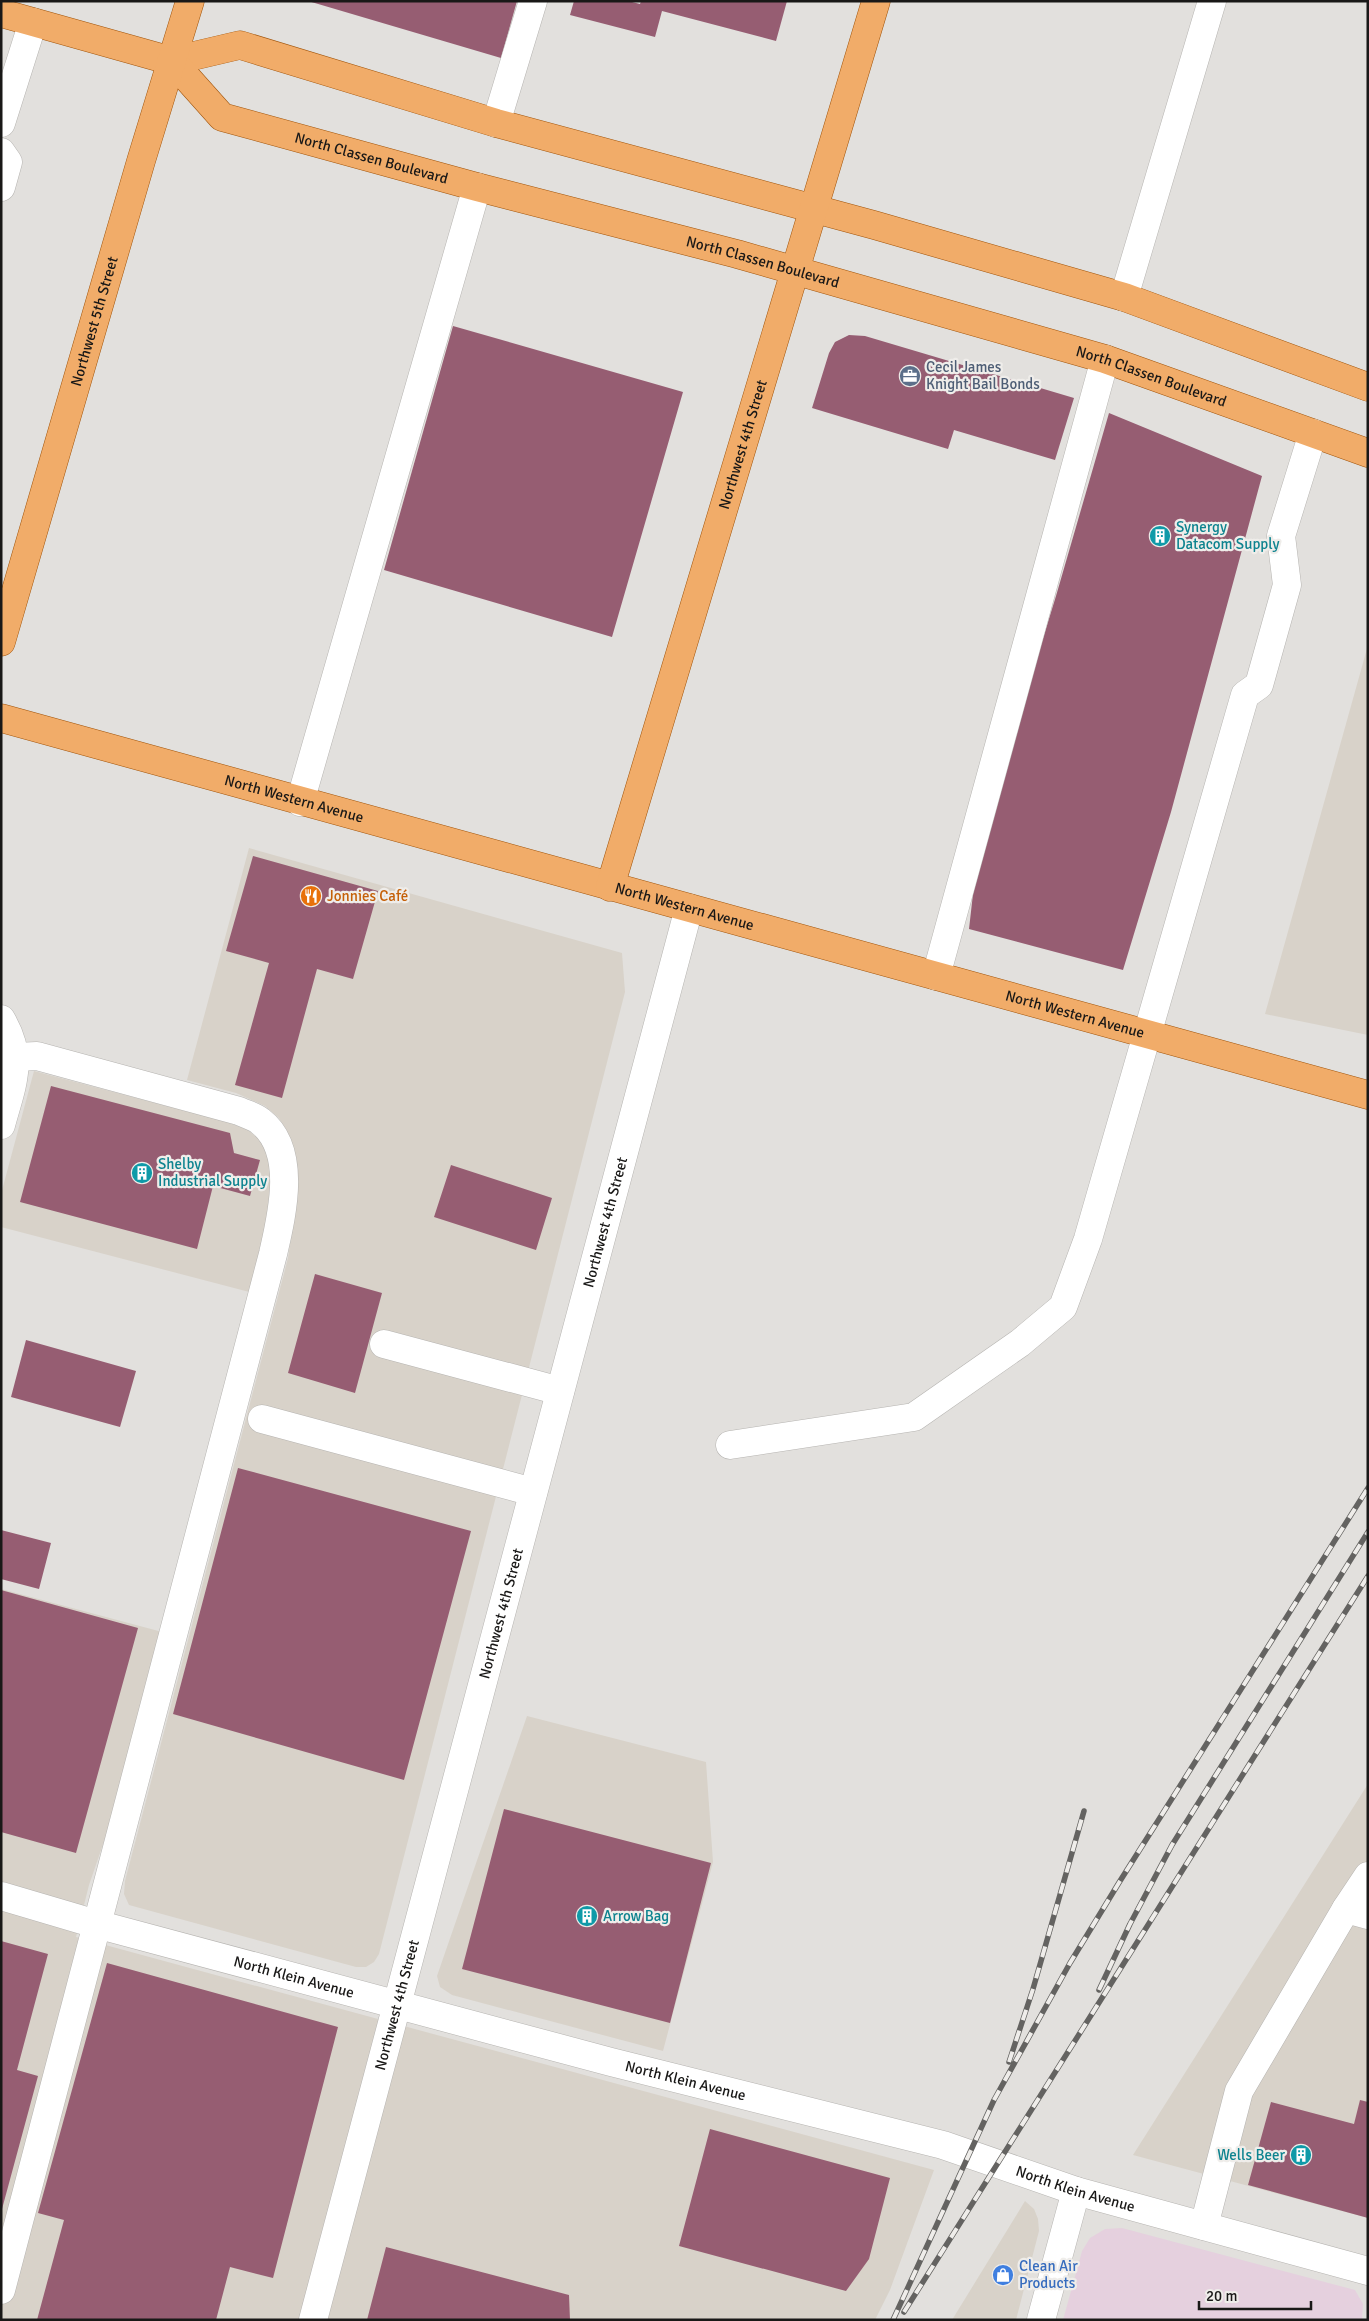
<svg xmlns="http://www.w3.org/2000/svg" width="1369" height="2321" font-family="Signika,sans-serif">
<rect width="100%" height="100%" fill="#e2e0dd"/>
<path fill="#e5d0de" d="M1122,2228L1355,2290L1363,2304L1362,2320H1063L1082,2251L1090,2238L1105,2229Z"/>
<path fill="#d8d2c9" d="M1368,645V1035L1265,1014Z
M249,848L622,953L625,992L379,1954L374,1962L366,1967H356L129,1905L124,1894L125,1881L288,1258L296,1202L297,1176L295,1156L290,1140L279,1118L265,1106L236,1093L187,1080Z
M34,1071L227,1122L248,1130L266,1145L275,1167L257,1294L1,1227V1194Z
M1,1589L166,1633L120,1795L89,1885L76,1937L934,2170L890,2290L875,2320H1Z
M527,1716L706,1762L713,1862L663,2051L452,1995L440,1987L437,1976Z
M1368,1784V2218L1133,2155Z
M1025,2201L1034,2209L1038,2219L1039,2231L1016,2320H952Z"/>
<path fill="#965d72" d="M308,1H517L501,58Z
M574,1H628L640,4L641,1H787L776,41L662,11L655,37L570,15Z
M453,326L683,392L612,637L384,570Z
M849,335L865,336L1074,398L1055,460L954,430L948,449L812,408L829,353L835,342Z
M1109,413L1262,476L1171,812L1123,970L969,929L978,850L1056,596Z
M253,856L378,891L353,979L317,969L282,1098L235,1085L269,963L226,951Z
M51,1086L230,1133L234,1153L260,1160L250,1196L213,1186L197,1249L20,1202Z
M451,1165L552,1198L536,1250L434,1217Z
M315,1274L382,1293L355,1393L288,1373Z
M26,1340L136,1371L120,1427L11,1397Z
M238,1468L471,1531L404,1780L173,1714Z
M1,1530L51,1543L39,1589L1,1579Z
M1,1590L138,1628L76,1853L1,1832Z
M504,1809L711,1863L670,2023L462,1969Z
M1,1941L48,1954L17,2070L38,2076L2,2209Z
M107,1963L338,2027L273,2278L230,2267L216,2320H37L64,2220L38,2213Z
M1360,2100L1368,2102V2218L1248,2185L1271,2102L1354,2124Z
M710,2129L890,2178L869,2259L846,2291L679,2246Z
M386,2247L569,2295L570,2320H367Z"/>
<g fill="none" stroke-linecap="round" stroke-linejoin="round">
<g stroke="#b6b4b1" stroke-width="29">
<g id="minor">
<path d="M1,123L33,22"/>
<path d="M496,123L533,1"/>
<path d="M1,152L8,162L1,187"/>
<path d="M1124,297L1212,1"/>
<path d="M300,802L477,187"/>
<path d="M936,976L1105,359"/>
<path d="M1,1019C25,1059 12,1084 1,1125"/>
<path d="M384,1344L560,1391"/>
<path d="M262,1419L533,1492"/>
<path d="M730,1445L914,1417L1020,1343L1063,1307L1088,1239L1245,695L1259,685L1287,585L1281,536L1313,433"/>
<path d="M1368,1876L1346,1909L1368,1915"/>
<path id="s1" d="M1,1896L96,1924L611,2062L943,2145L1076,2191L1368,2271"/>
<path d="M1204,2226L1239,2091L1346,1909"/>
<path d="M1,2290L273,1254C282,1215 298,1150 260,1121C254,1116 245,1114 239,1111L37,1056L16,1057"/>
<path id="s2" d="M313,2320L689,908"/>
<path d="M1041,2320L1076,2191"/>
</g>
</g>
<g stroke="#a0540b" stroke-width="29">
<g id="major">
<path d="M1,13L172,61L240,45L496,123L874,225L1124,297L1368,387"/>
<path id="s3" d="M172,61L222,117L477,187L737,254L1105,359L1368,453"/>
<path id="s4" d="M1,642L141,161L190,1"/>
<path id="s5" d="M1,718L1368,1095"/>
<path id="s6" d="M610,887L876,1"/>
</g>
</g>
<use href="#minor" stroke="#fff" stroke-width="28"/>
<use href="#major" stroke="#f1ac69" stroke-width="28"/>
<g stroke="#646361" stroke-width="5.5">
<path id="rail" d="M1099,1990L1130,1924L1172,1845L1368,1532
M1009,2062L1033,1989L1084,1811
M904,2312L1368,1576
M893,2320L994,2100L1070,1963L1120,1881L1368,1488"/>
</g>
<use href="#rail" stroke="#efedea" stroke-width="4" stroke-dasharray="11" stroke-linecap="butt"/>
</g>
<defs>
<g id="office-disc" transform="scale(1.125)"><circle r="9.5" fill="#5c6f8a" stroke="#efedea"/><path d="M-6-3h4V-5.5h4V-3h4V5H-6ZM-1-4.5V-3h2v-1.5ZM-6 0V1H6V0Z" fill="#fff"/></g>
<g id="building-disc" transform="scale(1.125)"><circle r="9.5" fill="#0f9aa8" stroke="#efedea"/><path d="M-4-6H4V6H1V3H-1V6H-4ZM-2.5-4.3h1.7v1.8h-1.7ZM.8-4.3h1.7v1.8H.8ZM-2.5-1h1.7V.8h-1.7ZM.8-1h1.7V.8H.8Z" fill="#fff"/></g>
<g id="restaurant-disc" transform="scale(1.125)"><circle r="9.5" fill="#e8710a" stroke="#efedea"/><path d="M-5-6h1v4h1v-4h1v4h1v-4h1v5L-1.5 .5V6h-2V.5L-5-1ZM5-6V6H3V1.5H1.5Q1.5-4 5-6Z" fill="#fff"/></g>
<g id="shop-disc" transform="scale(1.125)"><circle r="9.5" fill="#3f7fe0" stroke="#efedea"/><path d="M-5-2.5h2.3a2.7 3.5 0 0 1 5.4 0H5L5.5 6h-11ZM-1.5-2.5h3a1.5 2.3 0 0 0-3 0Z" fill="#fff"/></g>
</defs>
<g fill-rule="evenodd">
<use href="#office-disc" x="910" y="376"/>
<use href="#building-disc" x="1160" y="536"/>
<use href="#restaurant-disc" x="311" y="896"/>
<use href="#building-disc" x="142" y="1173"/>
<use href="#building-disc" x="587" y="1916"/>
<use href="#building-disc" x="1301" y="2155"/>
<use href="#shop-disc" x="1003" y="2275"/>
</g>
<g text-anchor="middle" stroke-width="4.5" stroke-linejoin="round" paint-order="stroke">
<g font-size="15" fill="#191817" stroke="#efedea">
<text dy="5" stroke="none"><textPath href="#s3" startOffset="230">North Classen Boulevard</textPath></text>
<text dy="5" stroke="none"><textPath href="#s3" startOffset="635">North Classen Boulevard</textPath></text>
<text dy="5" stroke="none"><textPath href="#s4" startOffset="334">Northwest 5th Street</textPath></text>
<text dy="5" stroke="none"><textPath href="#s3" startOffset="1040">North Classen Boulevard</textPath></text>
<text dy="5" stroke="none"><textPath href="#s6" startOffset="462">Northwest 4th Street</textPath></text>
<text dy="5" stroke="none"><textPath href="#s5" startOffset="304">North Western Avenue</textPath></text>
<text dy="5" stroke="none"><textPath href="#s5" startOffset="709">North Western Avenue</textPath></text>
<text dy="5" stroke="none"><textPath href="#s5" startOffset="1114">North Western Avenue</textPath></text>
<text dy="5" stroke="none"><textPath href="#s2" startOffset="1136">Northwest 4th Street</textPath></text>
<text dy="5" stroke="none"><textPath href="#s2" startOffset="731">Northwest 4th Street</textPath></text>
<text dy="5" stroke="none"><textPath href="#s1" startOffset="304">North Klein Avenue</textPath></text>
<text dy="5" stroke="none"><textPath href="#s2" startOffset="326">Northwest 4th Street</textPath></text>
<text dy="5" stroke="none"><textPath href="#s1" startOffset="709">North Klein Avenue</textPath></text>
<text dy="5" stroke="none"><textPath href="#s1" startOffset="1114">North Klein Avenue</textPath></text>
</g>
<g font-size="15" fill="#4e5e75" stroke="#efedea" text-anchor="start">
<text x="926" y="372">Cecil James<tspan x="926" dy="17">Knight Bail Bonds</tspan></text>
</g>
<g font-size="15" fill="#0d838f" stroke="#efedea" text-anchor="start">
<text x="1176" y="532">Synergy<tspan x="1176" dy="17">Datacom Supply</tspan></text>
<text x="158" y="1169">Shelby<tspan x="158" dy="17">Industrial Supply</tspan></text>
<text x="603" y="1921">Arrow Bag</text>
<text x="1285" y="2160" text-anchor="end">Wells Beer</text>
</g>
<g font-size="15" fill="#c56008" stroke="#efedea" text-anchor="start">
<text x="327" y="901">Jonnies Café</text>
</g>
<g font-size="15" fill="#366cbe" stroke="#efedea" text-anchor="start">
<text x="1019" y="2271">Clean Air<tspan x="1019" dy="17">Products</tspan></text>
</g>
</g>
<rect width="1369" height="2321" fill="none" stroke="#191817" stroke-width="5"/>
<path d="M1199 2301v8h112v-8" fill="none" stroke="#191817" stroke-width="2.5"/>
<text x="1206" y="2301" font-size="15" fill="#191817" stroke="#efedea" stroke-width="4" paint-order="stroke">20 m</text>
</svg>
